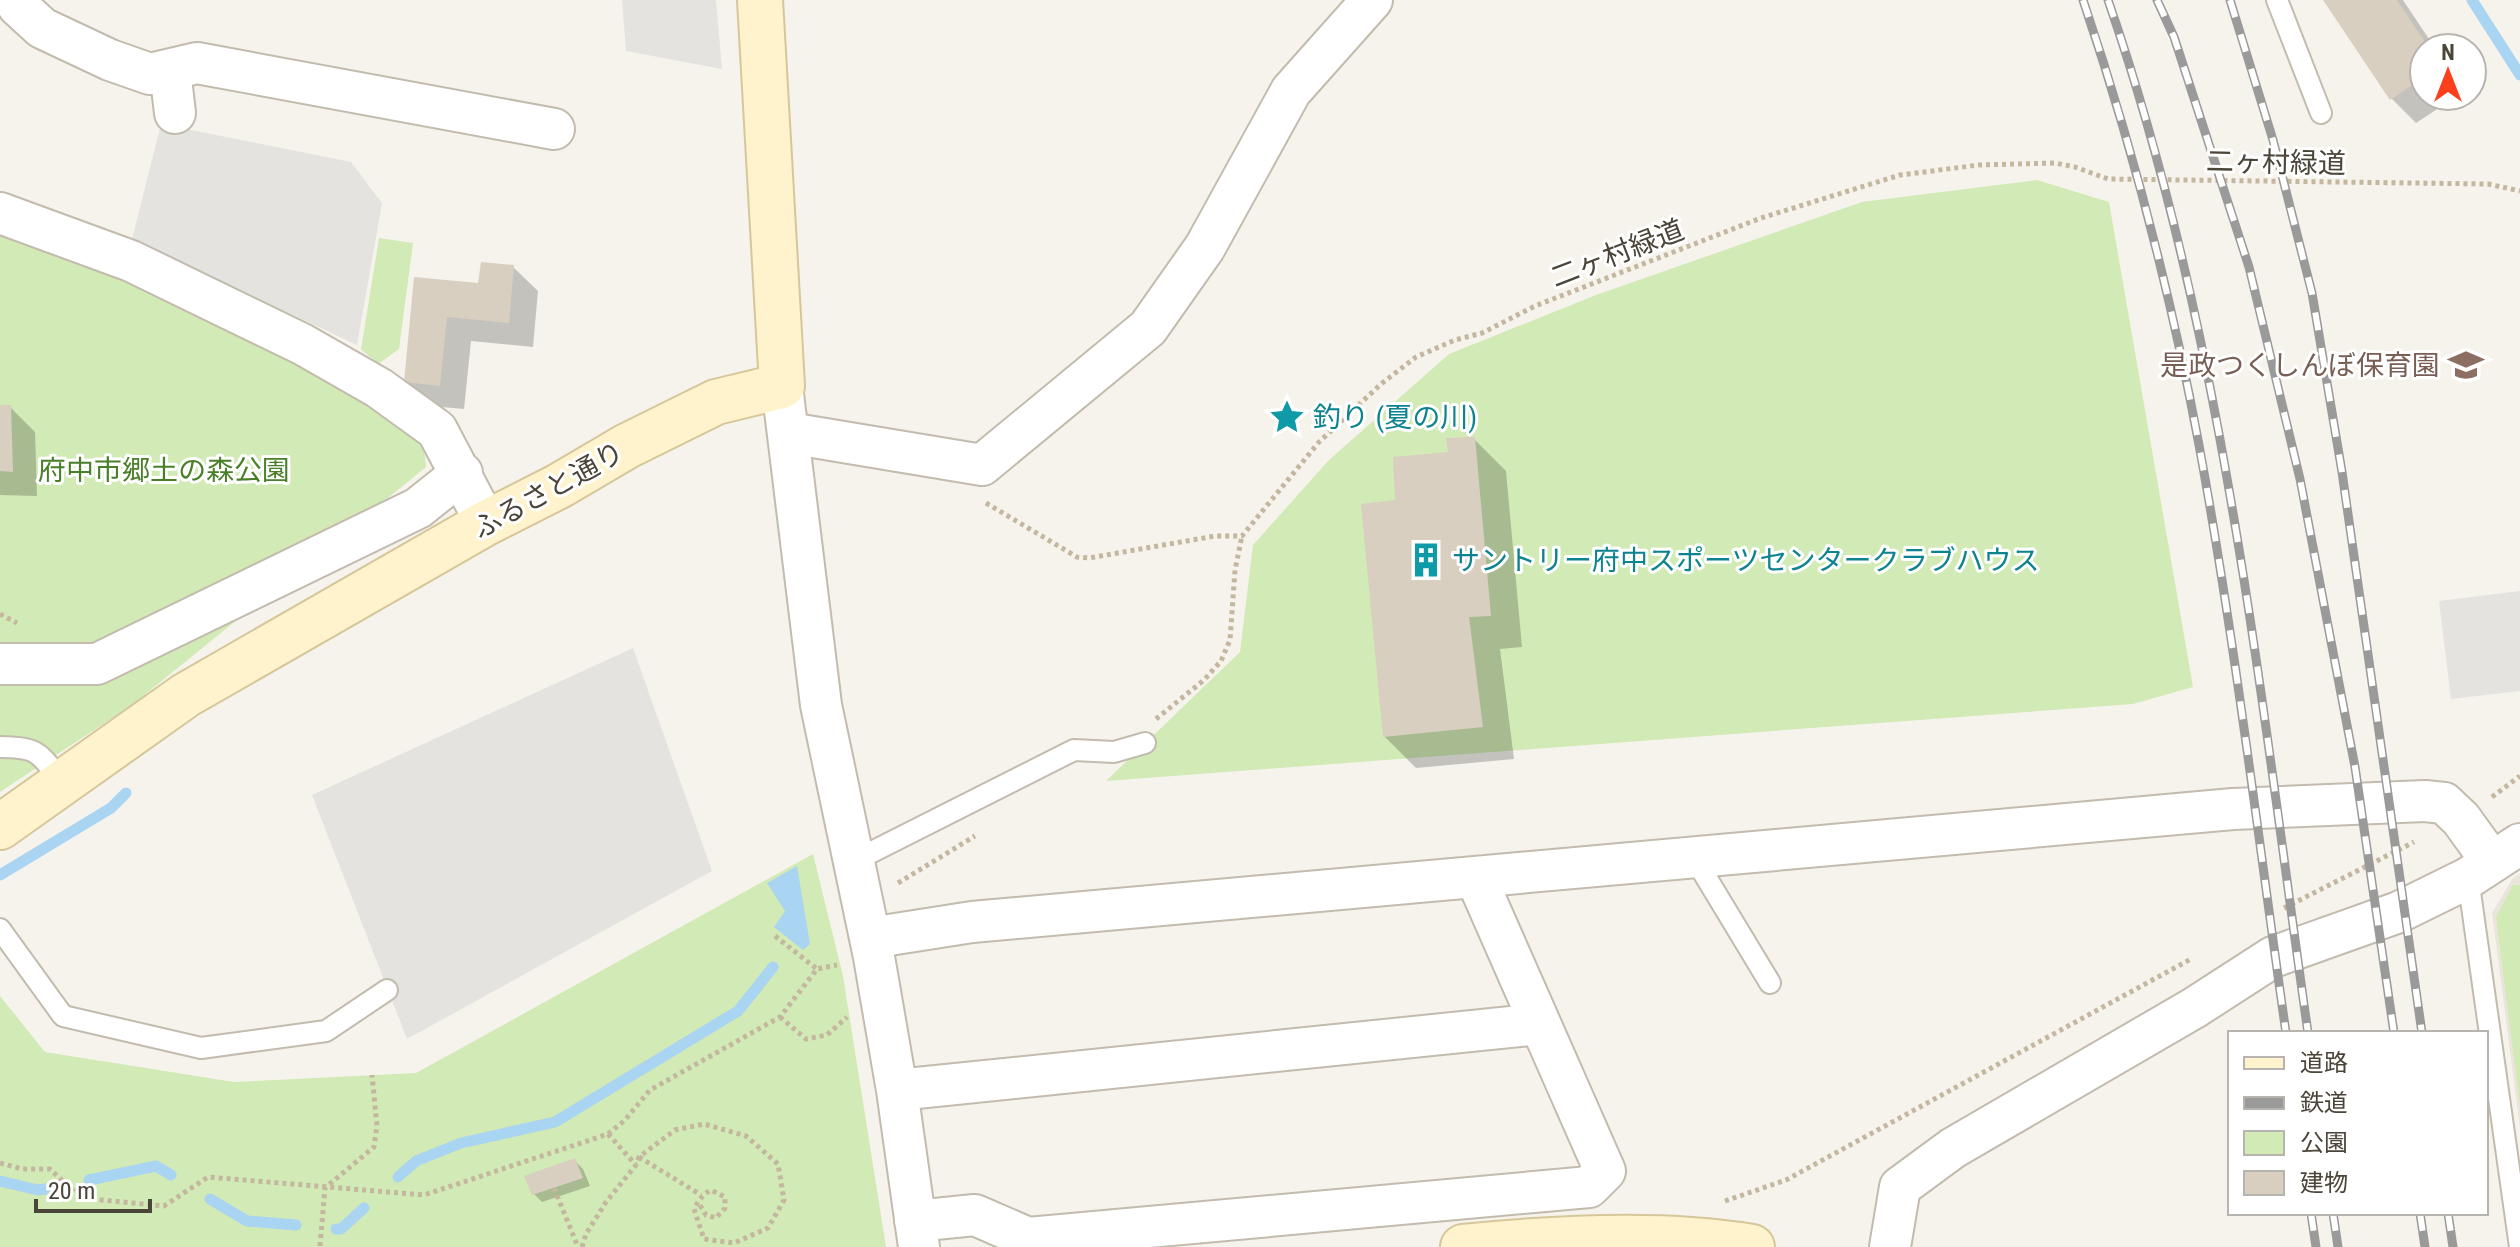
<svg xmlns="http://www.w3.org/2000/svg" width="2520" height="1247" font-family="'Roboto Condensed','Noto Sans JP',sans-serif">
<rect width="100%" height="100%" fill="#f6f3ec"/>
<path fill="#eae5da" d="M2520,874V1128L2492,913L2513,878Z"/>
<path fill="#d2eab5" d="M2037,180L2109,202L2193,687L2133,704L1106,781L1240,652L1253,545L1329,460L1449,354L1596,295L1862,202Z
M0,234L159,279L422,430L426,467L132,705L0,792Z
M379,238L413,243L399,349L378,364L361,349Z
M813,854L843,976L886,1247H0V996L45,1052L234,1082L416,1073Z
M2513,885H2520V1105L2496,917Z"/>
<path fill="#e5e3e0" d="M622,0H716L722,69L626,51Z
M161,124L351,162L382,203L357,345L132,239Z
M2520,591V691L2451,699L2439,601Z
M633,648L712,871L407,1039L312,795Z"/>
<path fill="#a9d4f2" d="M797,866L810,944L803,950L774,927L785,911L767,883Z"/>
<path fill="#0003" d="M2326,0H2403L2435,48H2424V96H2457L2416,123L2391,98Z
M513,267L538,291L533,347L471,341L464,409L431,406L406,381L416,280L480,285Z
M0,407H10L35,432L37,496L0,495Z
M1474,439L1506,471L1522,647L1500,649L1514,759L1416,768L1384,736L1397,501L1450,454Z
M575,1161L583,1169L590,1186L542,1202L534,1194Z"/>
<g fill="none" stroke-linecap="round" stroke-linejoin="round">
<path stroke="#a9d4f2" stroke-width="11" d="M2472,0L2520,75
M0,875L111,808L126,793
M398,1177L416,1161L461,1143L555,1122L738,1011L773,967
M89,1180L156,1166L171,1175
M0,1181L38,1190L45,1189
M210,1199L247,1221L296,1225
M336,1229H341L364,1208"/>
</g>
<path fill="#d8cfc1" d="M2323,0H2397L2429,48H2424V77L2390,100Z
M481,262L514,265L509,323L447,317L440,386L404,382L414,277L478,283Z
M0,405H11L13,472L0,471Z
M1475,437L1491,616L1469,617L1483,727L1383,737L1361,504L1395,500L1393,457L1448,452L1446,438Z
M575,1158L583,1178L532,1195L524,1176Z"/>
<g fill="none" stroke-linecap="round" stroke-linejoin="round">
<g stroke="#c2bbae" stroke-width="24">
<path id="lane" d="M2277,0L2321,113
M0,747C39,747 39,753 62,782
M1695,859L1770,983
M854,861L1074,750L1114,752L1145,743
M2468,878L2520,1247
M0,929L63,1016L201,1048L326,1031L387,990"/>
</g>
<g stroke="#c2bbae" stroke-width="44">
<path id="street" d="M16,0L18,6L42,28L110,60L150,74L197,63L554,129
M170,70L175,113
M0,213L131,261L302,344L379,388L437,430L486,523
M782,386L821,705L874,957L897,1090L919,1247
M789,433L982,465L1148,328L1205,247L1291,91L1372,0
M0,664H97L418,508L462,473
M870,938L972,922L2233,809L2425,801L2444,803L2461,819L2492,862
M897,1090L1540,1024
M915,1221L975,1215L1028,1238L1589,1187L1605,1171L1476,878
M1890,1247L1900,1187L1953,1148L2194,1008L2273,957L2399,912L2468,878L2520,844"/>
</g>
<g stroke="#d6c79b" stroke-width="48">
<path id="secondary" d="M0,827L186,695L486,523L559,486L627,446L716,402L782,386L760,0
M1463,1247C1551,1238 1665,1232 1752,1247"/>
</g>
<path stroke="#c4b79f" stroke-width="5" stroke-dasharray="4 4" stroke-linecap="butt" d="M986,503L1077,557L1089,558L1215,536H1242L1319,442L1381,384L1416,357L1455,340L1482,333L1535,306L1761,218L1900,175L1979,165L2055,163L2075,167L2108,179L2488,184L2520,191
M0,614L17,623
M1156,719L1204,680L1221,661L1230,640L1235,570L1242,536
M2492,797L2520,776
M898,883L975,836
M2284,908L2414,842
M775,936L817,969
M780,1017L806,1039L827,1035L847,1017
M608,1134L636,1165
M639,1157L701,1195
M0,1163L22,1169H50L81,1198L164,1206L208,1177L424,1195L608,1134L624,1121L650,1090L780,1017L817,969L837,965
M554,1188L578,1247
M1725,1201L1786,1180L2191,959
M320,1246L325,1188L374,1147L377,1126L372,1075
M582,1247L586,1234L606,1202L636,1165L639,1157L675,1130L704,1124L746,1136L778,1164L784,1200L768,1228L734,1243L704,1239L694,1209C699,1200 702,1195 711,1190L725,1197V1208L716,1218L706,1215L698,1202"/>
<use href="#lane" stroke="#fff" stroke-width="20"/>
<use href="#street" stroke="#fff" stroke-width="40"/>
<use href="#secondary" stroke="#fff3cd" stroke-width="44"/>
<g stroke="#9a9a9a" stroke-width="9">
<path id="rail" d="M2083,0C2132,145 2171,295 2199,445C2235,640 2258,837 2286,1033
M2108,0C2223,332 2259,687 2308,1033
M2157,0L2174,37L2249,267L2300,479L2355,767L2394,1033
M2230,0L2273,140L2312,293L2342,472L2422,1033
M2311,1213L2316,1247
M2333,1213L2338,1247
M2420,1213L2425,1247
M2448,1213L2453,1247"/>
</g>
<use href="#rail" stroke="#fff" stroke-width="6" stroke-dasharray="18" stroke-linecap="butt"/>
</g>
<defs>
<g id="school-bare" transform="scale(2.76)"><path d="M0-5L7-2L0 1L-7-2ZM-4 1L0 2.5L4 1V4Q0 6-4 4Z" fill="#8d6e63" stroke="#fff" stroke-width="2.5" paint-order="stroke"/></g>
<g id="sight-bare" transform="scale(2.76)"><path d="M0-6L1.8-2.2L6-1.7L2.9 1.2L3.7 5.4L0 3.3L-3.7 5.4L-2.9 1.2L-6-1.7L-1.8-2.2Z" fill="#0f9aa8" stroke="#fff" stroke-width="2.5" paint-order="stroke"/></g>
<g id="building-bare" transform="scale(2.76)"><path d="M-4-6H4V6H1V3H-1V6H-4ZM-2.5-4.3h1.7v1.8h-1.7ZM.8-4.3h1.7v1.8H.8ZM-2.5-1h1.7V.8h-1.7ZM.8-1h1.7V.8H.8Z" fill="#0f9aa8" stroke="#fff" stroke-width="2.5" paint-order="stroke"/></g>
</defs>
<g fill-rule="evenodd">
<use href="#school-bare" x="2466" y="365"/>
<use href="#sight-bare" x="1287" y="417"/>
<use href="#building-bare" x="1426" y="560"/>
</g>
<g text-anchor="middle" stroke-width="6" stroke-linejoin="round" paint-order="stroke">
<g font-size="28" fill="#4b4439" stroke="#fff">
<text transform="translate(2276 162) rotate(1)" y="10">二ヶ村緑道</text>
<text transform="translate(1617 253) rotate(-21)" y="10">二ヶ村緑道</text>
<text transform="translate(548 490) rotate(-29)" y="10">ふるさと通り</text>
</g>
<g font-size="28" fill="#785e54" stroke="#fff" text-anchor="end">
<text x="2440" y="375">是政つくしんぼ保育園</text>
</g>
<g font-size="28" fill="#0d838f" stroke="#fff" text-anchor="start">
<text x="1313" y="427">釣り (夏の川)</text>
<text x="1452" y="570">サントリー府中スポーツセンタークラブハウス</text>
</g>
<g font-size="28" fill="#4a7f2a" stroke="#fff">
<text x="164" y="480">府中市郷土の森公園</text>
</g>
</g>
<rect x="2228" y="1031" width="260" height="184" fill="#ffffff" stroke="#b7b4b0" stroke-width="2"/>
<rect x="2244" y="1057" width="40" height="12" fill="#fff3cd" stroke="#b7b4b0" stroke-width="2"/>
<text x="2300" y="1071" font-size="24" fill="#4b4439">道路</text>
<rect x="2244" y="1097" width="40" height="12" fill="#9a9a9a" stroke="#b7b4b0" stroke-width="2"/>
<text x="2300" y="1111" font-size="24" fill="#4b4439">鉄道</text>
<rect x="2244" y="1131" width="40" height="24" fill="#d2eab5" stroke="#b7b4b0" stroke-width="2"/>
<text x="2300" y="1151" font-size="24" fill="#4b4439">公園</text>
<rect x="2244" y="1171" width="40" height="24" fill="#d8cfc1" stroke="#b7b4b0" stroke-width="2"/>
<text x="2300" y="1191" font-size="24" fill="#4b4439">建物</text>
<g transform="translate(2448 72)"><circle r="38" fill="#ffffff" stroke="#b7b4b0" stroke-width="2"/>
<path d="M0-6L14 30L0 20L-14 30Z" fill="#fc3f1d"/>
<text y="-12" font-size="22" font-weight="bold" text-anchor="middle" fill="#4b4439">N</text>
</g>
<path d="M36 1199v12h114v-12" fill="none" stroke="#4b4439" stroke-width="4"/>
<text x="48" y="1199" font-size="24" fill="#4b4439" stroke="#ffffff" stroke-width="6" paint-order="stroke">20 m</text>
</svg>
